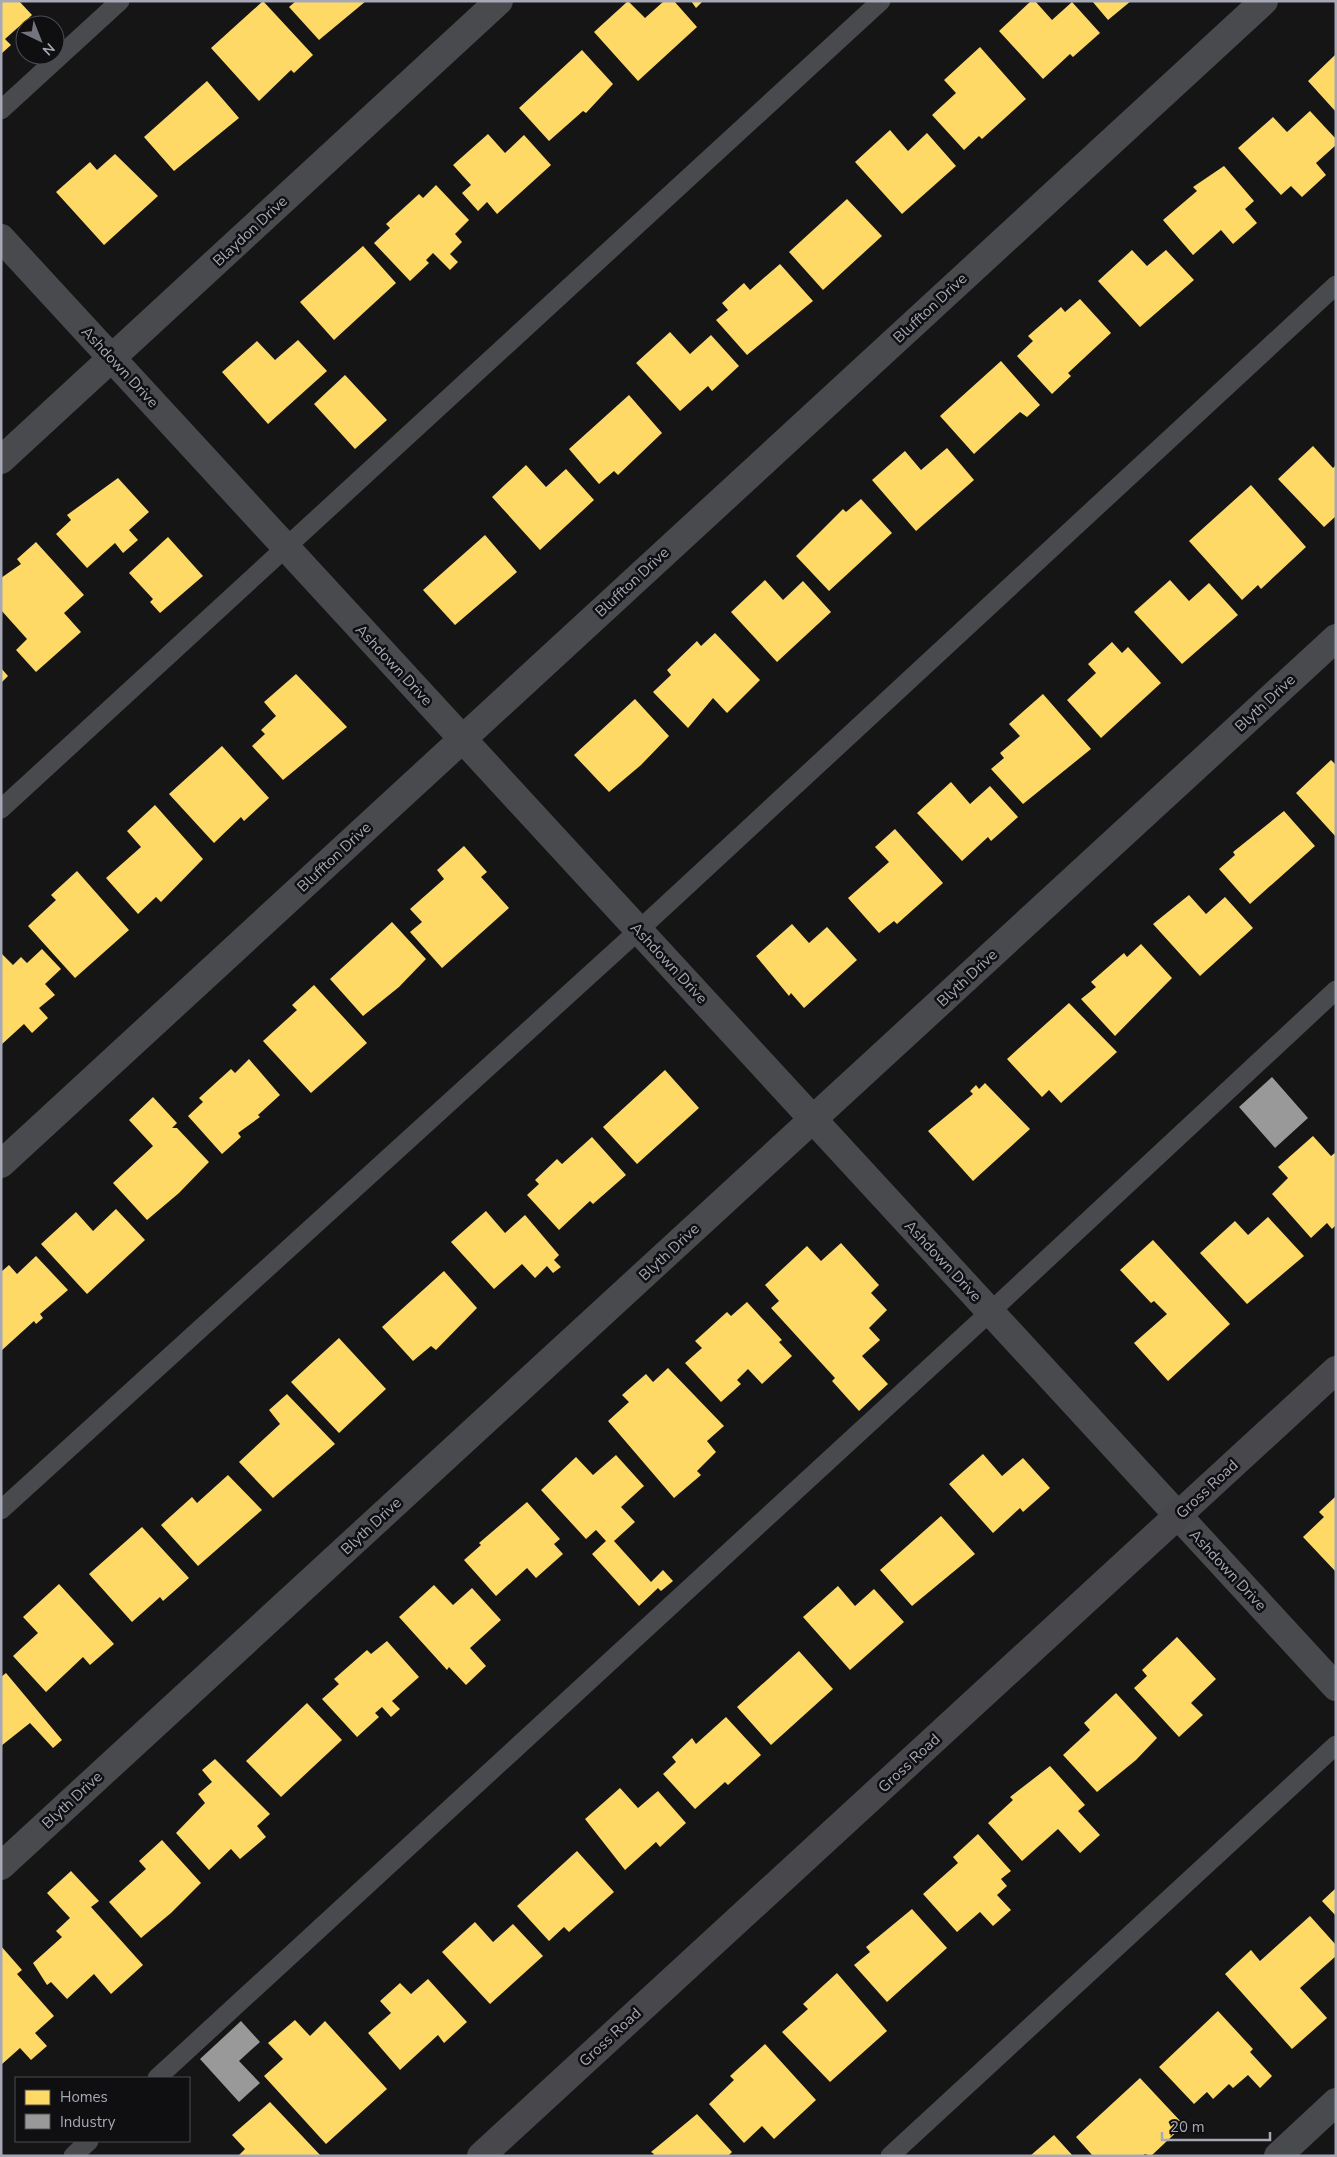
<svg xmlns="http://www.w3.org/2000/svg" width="1337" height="2157" font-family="'Nunito Sans',sans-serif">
<rect width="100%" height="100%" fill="#151515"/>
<path fill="#ffd966" d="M1,1H19L32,15L5,39L11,45L1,54Z
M263,1L313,55L294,73L291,70L259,101L211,48Z
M296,1H366L319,40L289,7Z
M628,1L645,18L664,1H674L697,27L638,81L594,32Z
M691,1H703L696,8Z
M1031,1H1035L1052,20L1072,2L1100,33L1073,57L1070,54L1043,79L999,31Z
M1092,1H1131L1108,20Z
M980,47L1026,99L982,139L979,136L964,150L932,115L956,93L944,80Z
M582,50L613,84L586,113L583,111L549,141L519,108Z
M1336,54V112L1308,81Z
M207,81L239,118L174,171L144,137Z
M1310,111L1336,139V145L1316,163L1326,175L1302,197L1291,186L1281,195L1238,148L1273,117L1287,132Z
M890,130L908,151L927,133L956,166L902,214L855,162Z
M488,134L505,153L524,135L551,165L497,214L487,202L478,211L462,193L471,185L453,165Z
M115,154L158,196L104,245L56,192L90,162L97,170Z
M1224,166L1254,201L1245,209L1257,223L1233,244L1221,230L1193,255L1163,220L1197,191L1193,187Z
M436,185L469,220L455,234L462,242L450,254L458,262L450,270L433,253L426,260L429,263L410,281L374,243L390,228L386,224L419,194L423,198Z
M847,199L882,236L823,290L789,252Z
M363,246L396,283L334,340L300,302Z
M1132,250L1147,266L1166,250L1194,280L1140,327L1098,281Z
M780,264L813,301L747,355L716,320L728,310L722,303L744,283L750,290Z
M1080,299L1111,333L1068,373L1071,376L1052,394L1017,356L1033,341L1028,336L1061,307L1065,312Z
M670,332L690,354L711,335L739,366L712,391L708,386L680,411L636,363Z
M298,340L327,371L268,424L222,372L257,341L275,360Z
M1001,361L1040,405L1027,417L1020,412L974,454L940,416Z
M345,375L387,420L355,449L314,404Z
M629,395L662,433L618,475L614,471L599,484L569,449Z
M1313,446L1333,468L1336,465V516L1324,527L1278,479Z
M947,448L974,480L916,531L872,480L905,451L921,470Z
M526,465L546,487L566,469L594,500L540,550L492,497Z
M118,478L149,512L129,530L138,540L123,553L115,543L87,568L56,534L71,520L67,515Z
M1251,485L1306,547L1261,589L1258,585L1242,600L1189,541Z
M861,499L892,533L829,591L796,556L843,509L846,512Z
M485,535L517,572L455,625L423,590Z
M168,537L203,576L160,613L150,602L153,599L129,573Z
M36,542L84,595L64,613L81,632L36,672L16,650L27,639L1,610V578L21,564L17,559Z
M765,580L783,600L803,581L831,612L777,662L731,612Z
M1170,580L1189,601L1209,583L1238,615L1182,664L1134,612Z
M715,633L760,680L727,713L713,698L688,728L653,692L671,675L667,670L697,641L701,646Z
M1112,642L1122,653L1128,647L1161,683L1101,738L1067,700L1096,673L1088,664Z
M1,668L8,676L1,683Z
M296,674L347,727L283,780L252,746L265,734L261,730L276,716L264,702Z
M1043,694L1091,749L1023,804L991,769L1004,758L1000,753L1020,736L1009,724Z
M635,699L669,736L641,765L609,792L574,755Z
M222,746L269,798L244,821L241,817L214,843L169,794Z
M1331,760L1336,765V837L1296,793Z
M951,782L970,804L990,786L1018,817L991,841L988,837L962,861L917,813Z
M155,805L203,859L161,902L156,897L138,914L106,878L141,847L127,831Z
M1284,811L1315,846L1250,904L1219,869L1235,855L1233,852Z
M895,829L943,883L897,924L894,921L879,933L848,898L889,862L875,847Z
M464,846L487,872L481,877L509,908L442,968L410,932L422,922L410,909L444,879L437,870Z
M77,871L129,930L75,978L28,926L56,900L51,895Z
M1189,895L1206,914L1225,897L1253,928L1200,976L1153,924Z
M392,922L426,959L399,987L363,1016L330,979Z
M792,924L809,943L827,927L857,960L804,1008L791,993L789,996L756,956Z
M1141,944L1172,978L1115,1036L1081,999L1096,987L1091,982L1124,953L1127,957Z
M42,949L61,969L45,984L55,995L39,1008L48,1018L32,1033L24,1024L1,1045V953L13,965L21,957L27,963Z
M314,985L367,1043L311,1093L263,1041L297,1010L292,1005Z
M1069,1003L1117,1052L1061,1103L1049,1090L1042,1097L1007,1059Z
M249,1059L280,1095L258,1115L260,1117L238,1133L241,1137L222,1154L188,1116L203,1102L199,1098L231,1069L235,1073Z
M665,1070L699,1108L637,1164L603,1127Z
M985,1083L1030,1129L973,1181L928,1131L973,1094L970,1091L976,1085L979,1089Z
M153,1097L177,1123L172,1128H177L209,1162L179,1193L147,1220L113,1183L153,1146L129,1120Z
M1313,1136L1331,1156L1336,1152V1225L1332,1229L1327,1223L1311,1238L1272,1194L1288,1178L1278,1167Z
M592,1137L626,1175L593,1204L590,1201L559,1230L527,1195L539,1184L535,1180L557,1159L562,1164Z
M116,1209L145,1240L87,1294L41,1244L76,1212L93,1231Z
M486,1211L505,1233L525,1215L559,1255L554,1260L561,1267L553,1273L547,1266L535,1278L522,1264L494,1289L451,1242Z
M1268,1217L1304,1256L1247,1304L1200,1253L1235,1221L1248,1235Z
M1153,1240L1230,1324L1168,1381L1134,1343L1167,1314L1154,1301L1151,1303L1120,1270Z
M841,1243L879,1285L871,1293L887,1310L869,1328L880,1340L862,1356L888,1384L859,1411L832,1381L835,1378L771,1308L779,1301L765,1285L807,1246L821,1261Z
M36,1256L68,1290L40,1314L43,1318L36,1324L34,1321L1,1351V1272L9,1265L17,1274Z
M444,1271L477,1308L436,1350L431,1346L413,1361L382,1327Z
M747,1302L782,1340L779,1342L792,1356L762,1384L748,1369L737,1380L741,1384L721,1402L685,1363L702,1348L695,1341L727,1312L731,1316Z
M339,1338L386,1389L339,1433L291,1382Z
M668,1368L724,1426L707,1441L716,1452L697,1471L701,1475L674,1498L608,1421L629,1402L622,1395L646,1374L653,1382Z
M287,1394L335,1444L273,1498L239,1462L280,1424L269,1410Z
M983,1454L1002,1476L1023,1458L1050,1488L1023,1512L1020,1508L993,1533L949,1484Z
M616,1455L644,1486L621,1507L635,1522L614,1541L651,1582L663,1570L673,1581L661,1591L658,1588L639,1606L592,1554L606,1541L596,1530L586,1539L541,1490L576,1457L593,1475Z
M228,1475L262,1510L198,1566L161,1525L192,1497L197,1503Z
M1336,1496V1572L1303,1537L1324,1517L1319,1512Z
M527,1502L560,1539L554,1544L563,1554L536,1578L527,1568L496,1596L464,1560L481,1545L479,1543Z
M941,1516L975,1554L912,1606L880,1570Z
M142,1527L189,1578L163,1601L160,1597L132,1622L89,1574Z
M59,1584L114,1644L90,1665L83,1657L46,1692L13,1656L38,1633L23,1617Z
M434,1585L453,1605L472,1588L501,1620L470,1648L486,1666L466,1685L449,1667L447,1670L399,1617Z
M838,1586L855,1606L874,1589L904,1622L850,1670L803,1617Z
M1177,1637L1216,1679L1191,1703L1203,1715L1179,1737L1134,1688L1147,1676L1142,1670Z
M387,1641L419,1677L392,1701L400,1709L391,1717L382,1707L375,1713L379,1717L357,1737L322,1699L339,1684L334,1679L367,1650L371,1654Z
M799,1651L833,1689L771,1745L737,1707Z
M6,1673L62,1740L53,1748L30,1723L1,1746V1677Z
M1116,1693L1157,1738L1136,1760L1097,1792L1063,1755L1090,1730L1084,1723Z
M307,1703L342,1740L281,1797L246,1761Z
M726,1717L761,1755L728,1785L725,1782L695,1809L663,1774L676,1762L672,1757L692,1738L696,1744Z
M215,1759L270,1814L257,1826L266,1837L240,1859L231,1849L209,1870L176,1833L205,1803L198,1794L212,1782L202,1770Z
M1050,1766L1085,1805L1078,1811L1100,1835L1080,1853L1058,1829L1022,1861L988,1823L1013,1800L1010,1797Z
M620,1788L638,1808L658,1791L686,1823L660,1847L656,1842L625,1870L585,1819Z
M978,1834L1011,1871L1001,1879L1007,1886L997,1895L1011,1910L993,1926L980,1912L957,1932L923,1894L958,1863L953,1857Z
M162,1840L201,1883L171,1913L141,1938L109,1902L146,1869L139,1861Z
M577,1851L614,1892L569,1932L564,1927L549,1941L517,1906Z
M71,1871L99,1901L91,1907L143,1965L111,1994L94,1974L67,1999L51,1982L47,1985L33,1963L62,1937L56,1931L70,1918L47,1893Z
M1336,1888V1916L1322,1901Z
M912,1909L947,1948L887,2002L854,1965L870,1952L866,1947Z
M1310,1916L1336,1945V1956L1300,1988L1327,2018L1292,2049L1225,1974L1251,1950L1260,1961Z
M475,1922L493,1942L513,1924L543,1956L490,2004L442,1952Z
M1,1946L22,1970L17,1974L54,2016L35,2033L47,2046L31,2060L20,2048L1,2065Z
M837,1973L887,2031L830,2082L782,2032L808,2009L803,2004Z
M428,1979L467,2022L444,2043L438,2035L400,2070L368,2033L391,2013L380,2001L400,1983L411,1994Z
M1218,2011L1253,2049L1250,2052L1272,2076L1260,2088L1248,2075L1233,2088L1229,2084L1213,2099L1207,2092L1194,2104L1159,2067Z
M295,2020L310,2036L325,2021L387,2089L326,2144L264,2076L283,2059L268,2043Z
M765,2044L816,2100L774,2139L762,2126L744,2143L709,2104L734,2080L730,2076Z
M1140,2078L1184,2125L1151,2156L1145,2154L1142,2156H1093L1076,2137Z
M270,2102L321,2156H238L245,2149L232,2135Z
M697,2114L732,2152L728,2156H652L654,2154L651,2152Z
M1054,2135L1073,2156H1030Z"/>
<path fill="#999" d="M1272,1077L1308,1118L1275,1148L1239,1107Z
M241,2021L260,2042L239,2061L260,2083L239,2102L200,2059Z"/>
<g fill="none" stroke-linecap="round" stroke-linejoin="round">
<path stroke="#494a4e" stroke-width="19" d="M1,110L120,1
M1,809L881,1
M1,1510L639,930L1336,285
M157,2078L990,1312L1336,990
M73,2156L89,2141
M890,2156L1336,1745"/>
<path stroke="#494a4e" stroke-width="28" d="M1,238L1336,1687
M1,460L499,1
M1,1164L1264,1
M1,1866L1336,638
M1278,2156L1336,2102"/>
<path stroke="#48484c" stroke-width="28" d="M481,2156L1336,1370"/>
</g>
<g text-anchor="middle" stroke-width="5" stroke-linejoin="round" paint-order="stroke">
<g font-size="15" fill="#a6a8b6" stroke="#0f0f11">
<text transform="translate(250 231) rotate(-43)" y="5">Blaydon Drive</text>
<text transform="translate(930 308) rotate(-43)" y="5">Bluffton Drive</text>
<text transform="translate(120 367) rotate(47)" y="5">Ashdown Drive</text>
<text transform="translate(632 582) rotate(-43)" y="5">Bluffton Drive</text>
<text transform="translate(394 665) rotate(47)" y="5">Ashdown Drive</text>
<text transform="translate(1265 703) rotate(-43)" y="5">Blyth Drive</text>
<text transform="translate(334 857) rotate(-43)" y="5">Bluffton Drive</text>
<text transform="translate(669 963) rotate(47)" y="5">Ashdown Drive</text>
<text transform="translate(967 978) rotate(-43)" y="5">Blyth Drive</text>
<text transform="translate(669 1252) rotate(-43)" y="5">Blyth Drive</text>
<text transform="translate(943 1261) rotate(47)" y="5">Ashdown Drive</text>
<text transform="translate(1207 1489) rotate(-43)" y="5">Gross Road</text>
<text transform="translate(371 1526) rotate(-43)" y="5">Blyth Drive</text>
<text transform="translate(1228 1570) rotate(47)" y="5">Ashdown Drive</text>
<text transform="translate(909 1763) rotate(-43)" y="5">Gross Road</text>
<text transform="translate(72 1800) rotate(-43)" y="5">Blyth Drive</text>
<text transform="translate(610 2037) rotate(-43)" y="5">Gross Road</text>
</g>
</g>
<rect width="1337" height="2157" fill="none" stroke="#a6a8b6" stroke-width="5"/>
<rect x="15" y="2077" width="175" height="65" fill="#0f0f11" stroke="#4b4c53"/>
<rect x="25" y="2090" width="25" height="15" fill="#ffd966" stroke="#4b4c53"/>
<text x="60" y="2102" font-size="15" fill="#a6a8b6">Homes</text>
<rect x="25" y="2114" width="25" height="15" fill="#999999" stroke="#4b4c53"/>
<text x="60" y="2127" font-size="15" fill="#a6a8b6">Industry</text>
<g transform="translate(40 40) rotate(137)"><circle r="24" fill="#0f0f11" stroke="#4b4c53"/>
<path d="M0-4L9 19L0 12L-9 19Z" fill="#73757e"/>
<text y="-8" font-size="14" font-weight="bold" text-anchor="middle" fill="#a6a8b6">N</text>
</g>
<path d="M1162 2132v8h108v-8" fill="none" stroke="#a6a8b6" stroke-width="2.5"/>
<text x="1170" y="2132" font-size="15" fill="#a6a8b6" stroke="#0f0f11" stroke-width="4" paint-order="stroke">20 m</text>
</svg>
